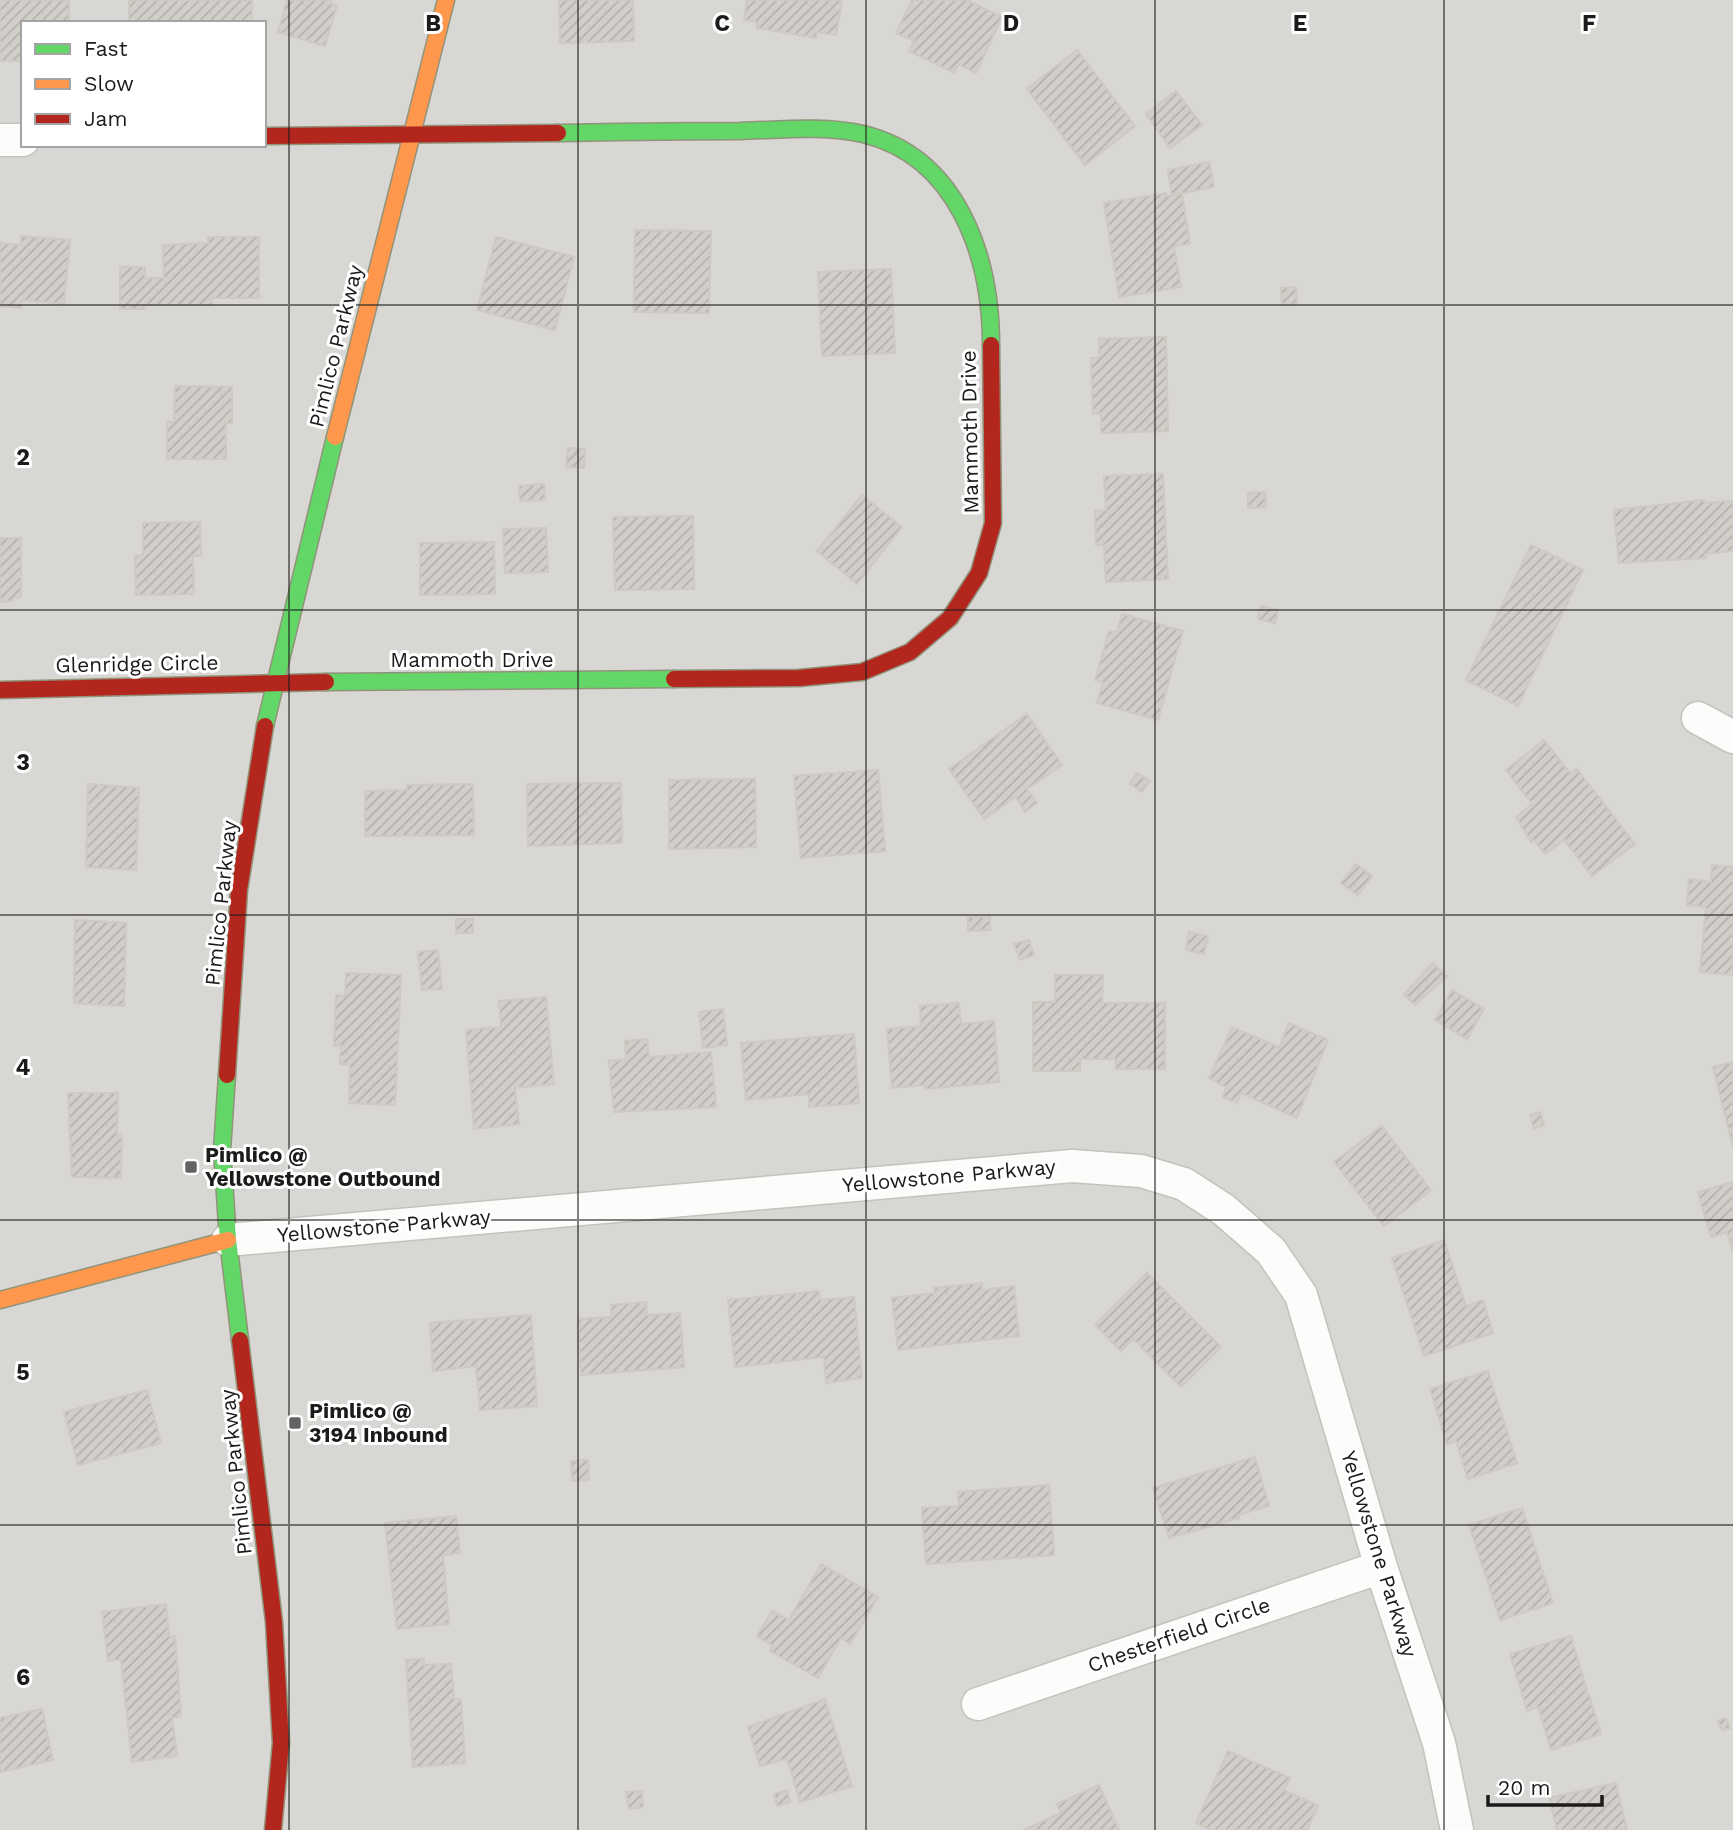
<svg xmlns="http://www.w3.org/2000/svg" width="1733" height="1830" font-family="'Work Sans',sans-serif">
<defs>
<pattern id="building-hatch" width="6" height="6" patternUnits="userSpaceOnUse" patternTransform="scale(1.75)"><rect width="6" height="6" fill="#d2cfcb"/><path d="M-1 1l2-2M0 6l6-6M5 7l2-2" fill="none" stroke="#b4b1ae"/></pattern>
</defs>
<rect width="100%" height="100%" fill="#eae8e2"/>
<path fill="#d9d7d4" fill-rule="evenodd" d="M0,0H1733V1830H0ZM23,23H264V145H23Z"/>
<path fill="url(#building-hatch)" stroke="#cdc9c3" stroke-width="2" d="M0,0H69V23H23V61H0Z
M129,0H252V23H129Z
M287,0H332L331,4L337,5L325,46L278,32Z
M559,0H633L634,41L560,43Z
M747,0H842L836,35L817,32L816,38L757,28V22L744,20Z
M912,0H967L1002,17L976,73L958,64L954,73L909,51L914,41L896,33Z
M1077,50L1135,126L1085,165L1027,89Z
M1176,91L1202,125L1170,148L1146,114Z
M1209,162L1214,187L1172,195L1168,170Z
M1166,193L1167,196L1182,194L1190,244L1174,246L1181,287L1119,297L1104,203Z
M635,230L711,231L709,313L634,312Z
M21,236L70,240L64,304L22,300L21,308L0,306V243L21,245Z
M208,237H259V298H212V305H144V309H120V267H145V278H164L163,245L208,243Z
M496,237L574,257L555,330L477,310Z
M891,269L895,353L822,356L818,272Z
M1296,287L1297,304L1282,305L1281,288Z
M1166,337L1168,431L1101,433V413L1093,414L1091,358H1099V339Z
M175,386L232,387V423H226V459H167V422H174Z
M568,448L585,449L584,468L566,467Z
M1163,474L1168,579L1106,582L1104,545H1096L1095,511L1106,510L1104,476Z
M544,484L545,500L520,501L519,486Z
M1265,492L1266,507L1248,508V493Z
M862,495L902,527L857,584L817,551Z
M1704,500V503L1733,501V551L1705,554L1706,558L1619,563L1614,510Z
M693,516L694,589L615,590L613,517Z
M200,522L201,556H193L194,594L136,595L135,556L143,555V523Z
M546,528L548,572L505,573L503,529Z
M0,538H21V597L13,598V601L0,602Z
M494,542L495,594L420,595V543Z
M1531,545L1583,570L1518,706L1466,680Z
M1261,606L1278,610L1275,623L1258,619Z
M1122,614L1183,631L1158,720L1097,703L1103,682L1095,680L1109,631L1117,632Z
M1027,714L1062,765L1027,789L1037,803L1025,812L1016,797L984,819L949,769Z
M1544,740L1570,773L1577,769L1635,844L1592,876L1564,840L1545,854L1534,840L1531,842L1516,817L1532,804L1506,770Z
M878,770L885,851L801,858L794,776Z
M1137,773L1150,781L1142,792L1130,784Z
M755,779L756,847L669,849V780Z
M621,783L622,843L528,846L527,784Z
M88,784L139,788L136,870L86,867Z
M473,784L474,835L365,836V791L407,790V785Z
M1356,864L1372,876L1358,895L1341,883Z
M1712,865L1733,867V975L1700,972L1706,907L1687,905L1689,879L1711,882Z
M968,917H990V930L968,931Z
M456,919H473V933H456Z
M75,920L126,923L124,1006L74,1003Z
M1189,932L1208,936L1204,954L1186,950Z
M1029,940L1034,955L1020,960L1014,944Z
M438,950L442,989L422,990L418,952Z
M1433,963L1447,976L1415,1005L1404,994Z
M346,973L401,975L395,1105L349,1103L350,1064H340L341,1046H334L336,995L345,996Z
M1055,975H1103L1102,1003H1165V1069H1116V1059H1080V1071H1033V1002H1055Z
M1452,990L1484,1009L1467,1039L1435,1020Z
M546,997L554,1084L515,1088L519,1124L474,1129L466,1030L501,1027L499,1001Z
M959,1003L961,1024L994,1021L999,1082L925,1089V1085L892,1088L887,1029L921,1026L920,1006Z
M723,1009L727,1045L703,1048L699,1012Z
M1289,1023L1328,1040L1297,1118L1241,1093L1237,1103L1223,1097L1226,1087L1209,1078L1232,1027L1279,1047Z
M854,1034L859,1103L809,1107V1094L746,1100L741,1043Z
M647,1039L649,1057L711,1052L716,1107L614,1112L609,1061L626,1059L625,1041Z
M1733,1062V1147L1713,1067Z
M68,1093H118L117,1135L122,1134L121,1178L72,1177Z
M1540,1112L1544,1125L1534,1129L1530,1115Z
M1382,1126L1431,1190L1384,1226L1334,1162Z
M1733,1182V1252L1727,1232L1711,1237L1698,1192Z
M1444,1240L1466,1306L1483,1300L1493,1333L1424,1356L1392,1258Z
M1147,1273L1221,1347L1181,1387L1133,1339L1121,1351L1095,1325Z
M982,1283V1290L1014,1286L1019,1336L898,1350L892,1298L935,1293L934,1288Z
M819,1291L820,1300L854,1297L862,1378L826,1383L824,1357L735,1367L728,1300Z
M646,1302L647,1315L680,1313L684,1367L581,1375L578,1319L612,1317L611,1305Z
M531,1315L537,1406L480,1410L476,1366L433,1371L430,1323Z
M1488,1371L1517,1463L1468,1479L1456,1441L1447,1444L1430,1389Z
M147,1390L161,1443L78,1465L64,1412Z
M1255,1457L1269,1506L1238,1515L1239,1518L1169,1538L1153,1488Z
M588,1460L589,1480L572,1481L571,1461Z
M1049,1485L1054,1555L926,1564L922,1508L959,1506L958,1492Z
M1522,1508L1553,1603L1500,1620L1469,1525Z
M456,1516L460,1553L443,1555L449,1624L397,1629L385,1523Z
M821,1564L878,1597L850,1644L841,1638L818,1678L770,1651L773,1646L757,1636L772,1611L789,1620Z
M166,1604L169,1636H175L181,1716L172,1718L177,1756L132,1762L121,1659L108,1661L102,1612Z
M1571,1636L1587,1690L1585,1691L1589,1695L1601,1734L1551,1750L1538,1707L1527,1711L1510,1654Z
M424,1659V1665L451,1664L454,1699H461L465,1763L413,1767L406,1660Z
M825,1699L852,1786L800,1802L787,1759L760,1766L748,1727Z
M42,1709L53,1760L0,1772V1718Z
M1726,1718L1730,1728L1722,1730L1718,1721Z
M1228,1751L1290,1778L1284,1790L1318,1806L1307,1830H1211L1196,1823Z
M1616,1783L1627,1830H1557L1549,1798Z
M1099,1785L1119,1830H1024L1061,1813L1057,1804Z
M787,1790L790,1802L777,1806L774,1794Z
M642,1791L643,1807L629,1809L626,1792Z"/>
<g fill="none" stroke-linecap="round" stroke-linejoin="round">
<g stroke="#c2c2bf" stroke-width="35">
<path id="street" d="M0,140H23
M1698,718L1733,737
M228,1240L1072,1166L1141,1171L1184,1184L1224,1210L1271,1251L1301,1295L1381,1567L1439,1743L1457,1830
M978,1704L1381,1567"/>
</g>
<g stroke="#91937b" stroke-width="19">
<path id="fast" d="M558,133C619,132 679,131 740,131C780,130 823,125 863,134C958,157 991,257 991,345
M326,682L674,679
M265,726L335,437
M227,1075L222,1150L228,1240L240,1340"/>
</g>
<g stroke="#91937b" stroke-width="19">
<path id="slow" d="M335,437L446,0
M0,1300L228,1240"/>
</g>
<g stroke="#91937b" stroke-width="19">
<path id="jam" d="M264,136L558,133
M674,679L799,678L862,672L910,652L950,618L979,573L993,523L991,345
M0,690L326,682
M227,1075L239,890L265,726
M240,1340L274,1622L281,1743L273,1830"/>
</g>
<use href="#street" stroke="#fcfcfb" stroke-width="32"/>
<use href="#fast" stroke="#63d668" stroke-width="16"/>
<use href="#slow" stroke="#ff974d" stroke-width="16"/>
<use href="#jam" stroke="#b3261e" stroke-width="16"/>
</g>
<path fill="none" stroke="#1b1b1b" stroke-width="2" stroke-opacity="0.55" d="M289,0V1830M578,0V1830M866,0V1830M1155,0V1830M1444,0V1830M0,305H1733M0,610H1733M0,915H1733M0,1220H1733M0,1525H1733"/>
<g fill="#636361" stroke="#fff" stroke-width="2.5">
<rect x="184" y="1160" width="14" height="14" rx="3.5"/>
<rect x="288" y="1416" width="14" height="14" rx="3.5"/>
</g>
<g text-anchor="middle" stroke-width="6" stroke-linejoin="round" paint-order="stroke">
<g font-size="21" fill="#1b1b1b" stroke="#fff">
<text transform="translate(336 346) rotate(-76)" y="7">Pimlico Parkway</text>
<text transform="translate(970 432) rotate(-91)" y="7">Mammoth Drive</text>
<text x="472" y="667">Mammoth Drive</text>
<text transform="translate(137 664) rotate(-1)" y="7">Glenridge Circle</text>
<text transform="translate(221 903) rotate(-84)" y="7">Pimlico Parkway</text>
<text transform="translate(949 1176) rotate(-5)" y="7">Yellowstone Parkway</text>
<text transform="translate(384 1226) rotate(-5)" y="7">Yellowstone Parkway</text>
<text transform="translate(236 1472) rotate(-96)" y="7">Pimlico Parkway</text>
<text transform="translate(1379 1554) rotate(73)" y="7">Yellowstone Parkway</text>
<text transform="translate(1179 1635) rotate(-19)" y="7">Chesterfield Circle</text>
</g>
<g font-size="21" font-weight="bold" fill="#1b1b1b" stroke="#fff" text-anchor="start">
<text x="205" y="1162">Pimlico @<tspan x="205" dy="24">Yellowstone Outbound</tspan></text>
<text x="309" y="1418">Pimlico @<tspan x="309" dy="24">3194 Inbound</tspan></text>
</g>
</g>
<g font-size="23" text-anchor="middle" font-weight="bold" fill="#1b1b1b" stroke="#fff" stroke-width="6" stroke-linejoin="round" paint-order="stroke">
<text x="433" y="31">B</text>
<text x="722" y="31">C</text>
<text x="1011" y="31">D</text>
<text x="1300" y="31">E</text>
<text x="1589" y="31">F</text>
<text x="23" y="465">2</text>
<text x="23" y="770">3</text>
<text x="23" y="1075">4</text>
<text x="23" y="1380">5</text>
<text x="23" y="1685">6</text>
</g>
<rect x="21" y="21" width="245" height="126" fill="#ffffff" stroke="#a4a4a4" stroke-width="2"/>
<rect x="35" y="44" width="35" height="10" fill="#63d668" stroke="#a4a4a4" stroke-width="2"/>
<text x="84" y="56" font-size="21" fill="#1b1b1b">Fast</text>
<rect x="35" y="79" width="35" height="10" fill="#ff974d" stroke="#a4a4a4" stroke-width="2"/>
<text x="84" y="91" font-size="21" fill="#1b1b1b">Slow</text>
<rect x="35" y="114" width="35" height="10" fill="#b3261e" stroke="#a4a4a4" stroke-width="2"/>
<text x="84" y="126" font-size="21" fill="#1b1b1b">Jam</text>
<path d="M1488 1795v10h114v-10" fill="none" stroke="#1b1b1b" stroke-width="3.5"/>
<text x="1498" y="1795" font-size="21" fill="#1b1b1b" stroke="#ffffff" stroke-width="5" paint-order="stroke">20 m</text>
</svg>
